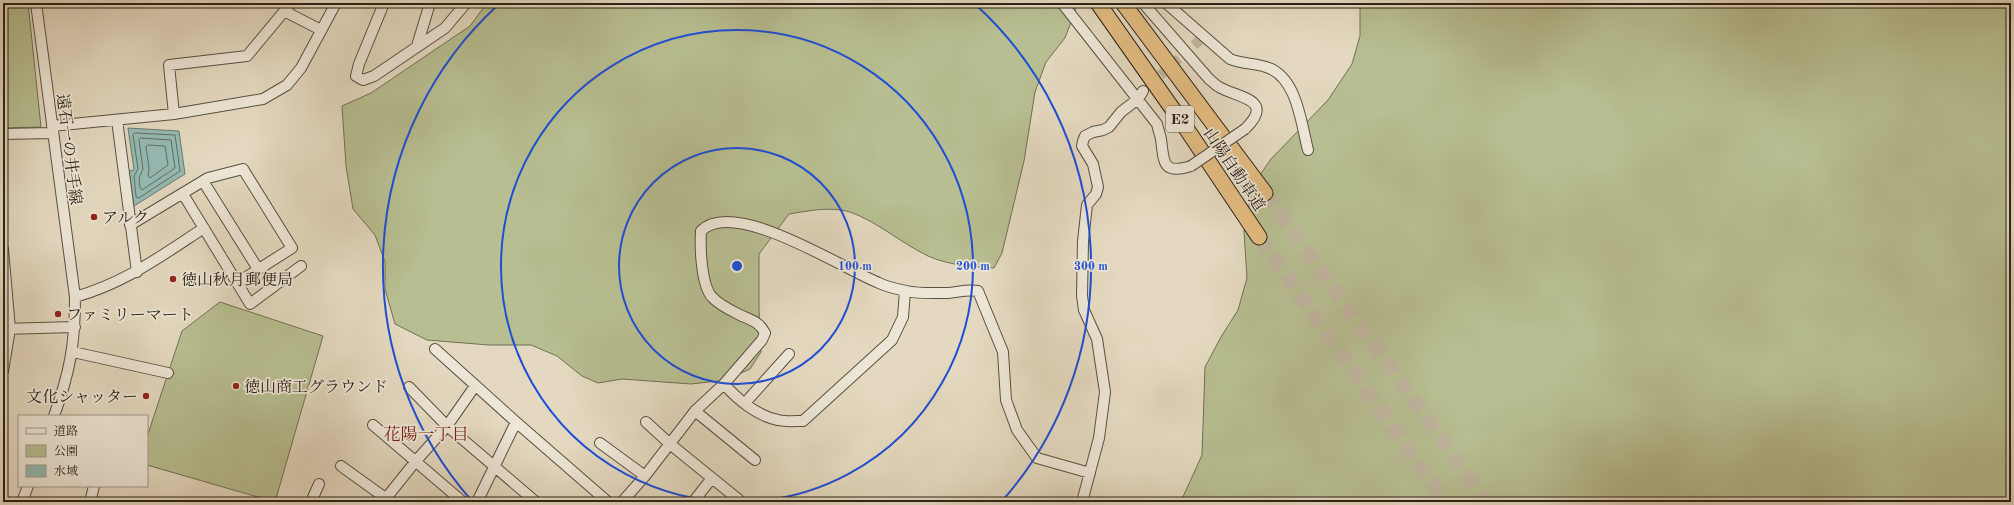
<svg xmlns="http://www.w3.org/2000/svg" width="2014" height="505" font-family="'Old Standard TT','Noto Serif JP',serif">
<rect width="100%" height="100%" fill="#e4d9c0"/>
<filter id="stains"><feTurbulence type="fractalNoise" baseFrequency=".005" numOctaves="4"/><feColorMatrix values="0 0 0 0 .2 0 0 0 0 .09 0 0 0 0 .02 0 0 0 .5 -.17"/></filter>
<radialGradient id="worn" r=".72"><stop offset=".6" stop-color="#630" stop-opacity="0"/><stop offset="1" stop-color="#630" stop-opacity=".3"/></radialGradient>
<path fill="#b7be91" stroke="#707054" d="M3,3H28L41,127L3,128Z
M487,3H1078L1065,38L1046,62L1035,92L1024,161L1002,253L994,268C972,267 948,265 928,256C901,243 878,222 850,212C831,206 808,211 789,214L759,254V309L761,352L750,369L726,380L691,384L622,379L598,383L582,376L557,356L531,345H489L427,340L395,324L385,289V262L375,235L353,209L346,166L342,106L371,93L470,26Z
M1360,3H2011V502H1582L1566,498L1559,502H1183L1182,499L1202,455L1205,367L1221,337L1238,310L1247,278L1244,231L1253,185L1271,159L1328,100L1352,64L1360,36Z
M220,302L323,336L275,502L147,465V437L182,331Z"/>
<path fill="#95bab3" stroke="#6a7d75" d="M128,128L179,131L185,174L134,206L129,171L134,170Z"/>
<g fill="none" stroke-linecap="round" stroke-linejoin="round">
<path stroke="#606e65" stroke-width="1" d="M135,133L175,135L180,171L139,198L136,197L134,176L138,169L133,135Z
M141,138L171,140L175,168L142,190L140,188L139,178L143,169L139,140Z
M148,145L165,146L168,165L150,178L148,176L149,168L146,147Z"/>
<path stroke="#bfb49e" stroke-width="10" stroke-dasharray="10 5" stroke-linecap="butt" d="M1149,85L1201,39"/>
<path stroke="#bfb49e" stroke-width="15" stroke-dasharray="15 8" stroke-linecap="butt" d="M1265,193L1487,502
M1259,237L1445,502"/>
<g stroke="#585041" stroke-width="12">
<path id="minor" d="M36,3L75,297C75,344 70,372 54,416
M384,3L359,64L356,76L363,80L374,76L445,28L466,3
M1062,3L1157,124C1158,129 1160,134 1161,139C1164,162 1162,175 1191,166
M1143,3L1209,79C1212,81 1215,85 1219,87C1238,98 1276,99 1245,129
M1166,3L1230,59C1242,64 1254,63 1266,67C1297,76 1301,123 1308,150
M284,11L321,30
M417,46L430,3
M174,114L169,65L247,56L291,3
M117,120L137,272
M52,126L174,114L263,99L287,85L301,68L336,3
M3,134L53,133
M203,181L258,269
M183,194L250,304L301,266
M130,225L208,178L243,169L292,248L237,283
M3,249L10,329L3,371
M75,297C125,283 161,256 204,228
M3,329L75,327
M435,349L516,422L608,502
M73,352L168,373
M724,384C737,399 757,416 778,420C786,422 795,421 803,421L892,340L903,317L905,291
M409,387L447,426L536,502
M745,403L789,354
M695,411L755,460
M646,422L670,444L739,500
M373,425L463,502
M600,443L645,476
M341,466L391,502
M22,502L28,486
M90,502L94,486
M311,502L319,484
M383,502L415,462L447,426L475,386
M477,502L516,422
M622,502L645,476L695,411L724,384L762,340L765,333C759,321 750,320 738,314C730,310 718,304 712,297C701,285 700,246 701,231C734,197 843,269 879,283C887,287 897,289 906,291C919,294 934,293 948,293C958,292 968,289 978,291L1003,352L1006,400L1017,430L1037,458L1090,473
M693,502L712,478
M1082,502L1099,438L1105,392L1097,339L1084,310L1082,296L1083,241L1087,205L1096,194L1098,187L1093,164L1082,146L1083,141L1085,136L1093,132L1103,130L1109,127L1121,112L1138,99L1143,91"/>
</g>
<g stroke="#2a2217" stroke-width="17">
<path id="highway" d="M1098,3L1186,128L1259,237
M1123,3L1265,193"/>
</g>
<use href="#minor" stroke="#ede6d6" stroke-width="10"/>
<use href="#highway" stroke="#e2bc80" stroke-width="15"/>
<g stroke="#585041" stroke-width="12" stroke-linecap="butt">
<path id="minor-bridge" d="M1191,166L1245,129"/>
</g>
<use href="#minor-bridge" stroke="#ede6d6" stroke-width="10"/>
</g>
<g fill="none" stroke="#1d4ed8" stroke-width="2">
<circle cx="737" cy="266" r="118"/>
<path d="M735 502A236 236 0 1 1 739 502"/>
<path d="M472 501A354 354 0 0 1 498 5M976 5A354 354 0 0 1 1002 501"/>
</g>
<g fill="#8f2418" stroke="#ede6d6" stroke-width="1.5">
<circle cx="94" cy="217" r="4"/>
<circle cx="173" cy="279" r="4"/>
<circle cx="58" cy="314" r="4"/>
<circle cx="236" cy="386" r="4"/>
<circle cx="146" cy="396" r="4"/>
</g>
<g text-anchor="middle" stroke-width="3.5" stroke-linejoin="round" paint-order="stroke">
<rect fill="#ede6d6" stroke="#645d50" stroke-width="1" x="1166" y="106" width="28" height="26" rx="3"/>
<g font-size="15" font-weight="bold" fill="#2a2217">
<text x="1180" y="124">E2</text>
</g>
<g font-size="16" fill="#2a2217" stroke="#ede6d6">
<text transform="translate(70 149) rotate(83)" y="6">遠石一の井手線</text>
<text transform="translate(1235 169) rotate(56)" y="6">山陽自動車道</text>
</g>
<g font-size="16" fill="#2a2217" stroke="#ede6d6" text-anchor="start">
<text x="102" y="223">アルク</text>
<text x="181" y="285">徳山秋月郵便局</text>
<text x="66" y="320">ファミリーマート</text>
<text x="244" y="392">徳山商工グラウンド</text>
<text x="138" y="402" text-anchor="end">文化シャッター</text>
</g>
<g font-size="17" fill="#7a1f14" stroke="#ede6d6">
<text x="426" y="440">花陽一丁目</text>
</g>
</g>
<circle cx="737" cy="266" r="6" fill="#1d4ed8" stroke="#ede6d6" stroke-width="2"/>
<g font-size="12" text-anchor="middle" font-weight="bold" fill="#1d4ed8" stroke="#ede6d6" stroke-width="3.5" stroke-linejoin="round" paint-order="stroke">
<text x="855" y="270">100 m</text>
<text x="973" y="270">200 m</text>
<text x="1091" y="270">300 m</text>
</g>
<rect width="2014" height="505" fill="none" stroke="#e4d9c0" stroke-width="16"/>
<rect x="4" y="4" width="2006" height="497" fill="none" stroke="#2a2217" stroke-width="2"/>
<rect x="8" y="8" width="1998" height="489" fill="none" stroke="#2a2217"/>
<rect x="18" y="415" width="130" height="72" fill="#ede6d6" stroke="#9f988a"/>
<rect x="26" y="428" width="20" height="6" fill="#ede6d6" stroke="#9f988a"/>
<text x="54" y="435" font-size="12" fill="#2a2217">道路</text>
<rect x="26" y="445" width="20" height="12" fill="#b7be91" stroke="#9f988a"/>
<text x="54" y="455" font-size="12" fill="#2a2217">公園</text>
<rect x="26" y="465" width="20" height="12" fill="#95bab3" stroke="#9f988a"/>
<text x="54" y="475" font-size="12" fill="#2a2217">水域</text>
<rect width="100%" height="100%" filter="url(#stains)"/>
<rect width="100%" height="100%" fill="url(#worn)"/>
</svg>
